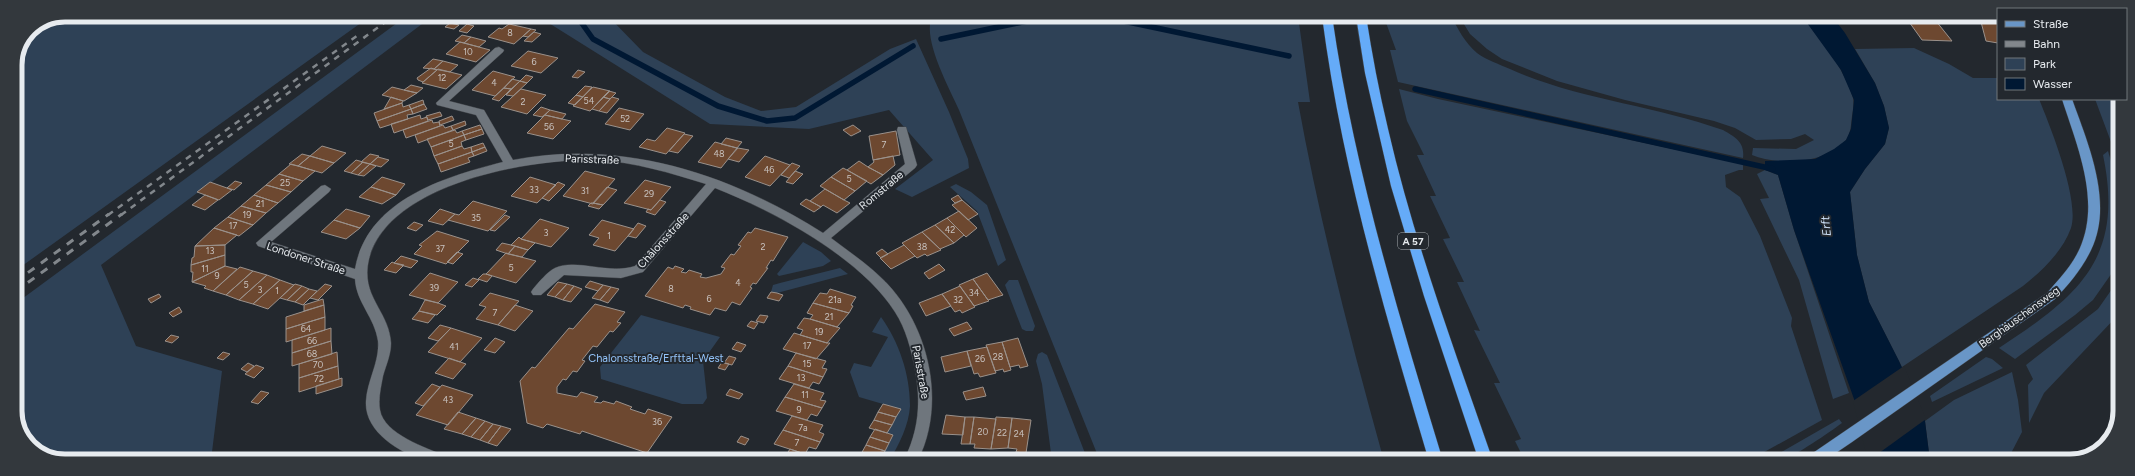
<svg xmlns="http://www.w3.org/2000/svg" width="2135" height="476" font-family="Figtree,sans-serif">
<rect width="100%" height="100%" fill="#23282e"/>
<path fill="#2e4156" d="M65,15H372L15,271V65L30,30Z
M408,15H434L101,265L136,346L222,371L211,460H56L28,444L15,417V304Z
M536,15H607L643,52L725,97L761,111L796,107L890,49L916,39L949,112L968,159L969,168L912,197L895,189L933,160L889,110L809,129L710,124Z
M933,15L1298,16L1310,102H1298C1320,223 1351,342 1384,461H1100L959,110C950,89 920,36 933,15Z
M1389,16H1451C1458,29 1465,43 1477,53C1486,60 1499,64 1510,69C1577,99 1653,105 1723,130C1735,137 1745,142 1743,158L1398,82L1390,50H1396L1385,20H1391Z
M1459,16H1802C1821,41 1844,67 1853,98C1854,104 1853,111 1852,116C1851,124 1851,133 1846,140C1827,164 1778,166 1752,155L1753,148L1796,149L1814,140L1805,134L1791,139L1756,140L1735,128L1714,121L1625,100L1557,81L1502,59L1487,49L1470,34Z
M1914,48L1949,64L1973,78H1998V99H2039C2050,126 2080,200 2071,228C2063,251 2042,271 2023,286L1902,367L1869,302L1857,255L1850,192L1865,169L1885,144L1889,128L1884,106L1875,83L1855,49Z
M1399,89L1438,99L1743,164V170H1739L1725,175L1726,187L1740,197L1760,236L1792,318L1791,326L1822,420L1748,461H1525L1515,441L1521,439L1494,383H1500L1474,330L1480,331L1457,282H1464L1443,239L1450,238L1430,196H1436L1417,155H1424L1407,121Z
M2095,99H2113L2120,121V166Z
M2108,151L2120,191L2119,252L2114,270L2093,300L2075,315L2015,359L1999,348C2078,296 2125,259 2103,155Z
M1765,170L1778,175L1794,230L1849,393L1833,399L1799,280L1760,199L1769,198L1757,174Z
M956,184L971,192L987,205L1006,260L998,266L977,211L950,187Z
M803,242L821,252L831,261L823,266L779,276L777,274Z
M840,268L848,274L777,293L771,292L773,285L780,283Z
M2119,279V314L2044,393L2029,423L2028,385L2033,379L2026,365L2098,309Z
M1009,280H1018L1035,326L1033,331H1026L1022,329L1005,285Z
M641,315L720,337L703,361L707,398L703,404H682L601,379L600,367Z
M881,317C899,342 910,374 910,406C909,425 899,444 890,460H880L893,436L887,433L900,409L859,397L850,372L854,363L871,367L888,337L872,332Z
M1042,352L1047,355L1088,461H1052L1042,384L1036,361L1038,354Z
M1986,357L1992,359L2003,368L1932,402L1930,396Z
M2012,372L2018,400L2022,432L2007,461H1930L1925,421L1954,400Z
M1839,419L1842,423C1830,432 1795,456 1781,461C1777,462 1770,461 1766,461Z"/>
<path fill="#001833" d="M1802,16H1832L1845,33L1875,83L1884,106L1889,128L1885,144L1865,169L1850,192L1857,255L1869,302L1899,361L1925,421L1930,461H1870L1854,399L1794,230L1778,175L1765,170V161L1815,159L1834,149L1846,140L1851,129L1854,100L1841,70Z"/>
<path fill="#23282e" d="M1904,366L1926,419L1868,461L1853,401Z"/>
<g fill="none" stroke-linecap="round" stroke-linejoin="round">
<path stroke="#001833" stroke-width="5.5" d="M576,15L593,39L718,106L767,121L795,118L913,46
M1095,15L1289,56
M941,39L1056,15
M1415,89L1773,169"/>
</g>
<path fill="#6d4830" stroke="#9a918b" d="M1917,16H1932L1936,21L1920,20Z
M1980,18L1998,21V43L1986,41Z
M1907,19L1936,21L1952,41L1922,40Z
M450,23L459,25L454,29L445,27Z
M467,24L474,26L467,33L459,31Z
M509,24L531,29L514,44L488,37L499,28L502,29Z
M531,29L536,30L528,37L523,36Z
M534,32L541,34L532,42L524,41Z
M462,35L471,37L464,43L455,41Z
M471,37L486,41L479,47L464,43Z
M460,42L464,43L490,50L476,62L446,54Z
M528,51L558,58L541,73L511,66Z
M433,59L443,61L434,69L423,68Z
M443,61L458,65L450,72L434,69Z
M431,68L437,70L423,82L418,80L417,78Z
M438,69L462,75L446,89L422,83Z
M578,70L585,72L578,78L572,77Z
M493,71L515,77L495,96L472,90Z
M526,75L533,77L527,83L520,81Z
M512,79L520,81L511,89L504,88Z
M520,81L527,83L513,96L506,95Z
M411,85L423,88L417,93L404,90Z
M585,86L592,87L583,97L576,95Z
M392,87L404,90L417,93L404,101L382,95Z
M593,87L610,91L590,111L573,106Z
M504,88L511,89L499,101L492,99Z
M521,89L546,95L527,114L501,107Z
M609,91L616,93L610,99L603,97Z
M576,95L583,97L575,105L568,103Z
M391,97L403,101L402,103L384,109Z
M603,97L610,99L599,111L592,109Z
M612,97L619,99L607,113L599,111Z
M423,100L424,104L411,109L409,105Z
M402,103L403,107L409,105L411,109L377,121L374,113Z
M424,104L427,109L413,114L411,109Z
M541,107L550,110L542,117L533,115Z
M619,108L644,114L630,130L605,124Z
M411,109L413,114L407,115L408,119L380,128L377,121Z
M550,110L566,114L562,119L545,115Z
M440,112L442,116L428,120L426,116Z
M420,115L421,119L427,117L428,121L394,133L391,124Z
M545,115L562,119L571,121L553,139L527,133Z
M452,116L454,120L440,125L439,121Z
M432,120L433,123L439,122L440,126L406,138L403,130Z
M465,121L466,125L453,130L451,126Z
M443,125L445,128L451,126L453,130L418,143L415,135Z
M480,125L482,129L464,135L462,131Z
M853,125L861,131L851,136L843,130Z
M667,128L685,133L666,154L639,147L647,139L655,141Z
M482,129L484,134L466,140L464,135Z
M455,130L457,133L462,131L464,135L431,147L427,139Z
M896,131L900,155L873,160L869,136Z
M684,134L693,136L678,153L669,151Z
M464,135L466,140L461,142L462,146L434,156L431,147Z
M726,138L742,142L737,148L721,144Z
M715,142L737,148L721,168L698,162Z
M483,143L485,147L472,152L471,147Z
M322,146L346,153L334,163L310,156Z
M462,146L464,149L471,147L472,152L438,164L434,156Z
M485,147L487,151L474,156L472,152Z
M738,148L749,150L739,162L728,159Z
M472,152L474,156L468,158L470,162L441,172L438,164Z
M302,154L310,156L298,166L289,164Z
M370,154L379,156L370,164L361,162Z
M310,156L334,163L322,173L298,166Z
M765,156L790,165L770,186L745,177Z
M893,156L895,165L883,175L868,167L874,162L873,160Z
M378,157L389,160L381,167L370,164Z
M356,160L363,162L351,173L344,171Z
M859,161L868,167L883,175L871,184L847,170Z
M363,162L370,164L358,175L351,173Z
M792,163L800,166L789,178L781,175Z
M291,164L298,166L315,171L303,181L279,174Z
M370,164L376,166L364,176L358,175Z
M843,168L847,170L867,181L855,191L831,177Z
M585,171L615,179L593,204L563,196Z
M795,171L803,174L793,184L786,182Z
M279,174L303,181L291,192L266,185Z
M382,177L405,184L396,195L371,187Z
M530,177L556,185L537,203L511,196Z
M831,177L855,191L844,200L820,186Z
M645,180L671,187L651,210L624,203Z
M235,181L242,183L234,190L227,188Z
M210,182L227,188L232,190L219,200L197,192Z
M558,182L565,185L549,201L542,198Z
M266,185L291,192L278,203L254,195Z
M371,187L396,195L382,204L359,197Z
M607,187L617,190L603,205L593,203Z
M825,189L844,200L850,203L837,213L823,205L821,207L810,201Z
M205,195L218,200L205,210L192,205Z
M254,195L278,203L266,213L241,206Z
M958,195L962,200L955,203L951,199Z
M806,199L810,201L821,207L814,212L800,204Z
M660,200L666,202L655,215L646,212L648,209L651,210Z
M962,200L978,214L968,220L952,205Z
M473,201L507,211L488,231L448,220L455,214L459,215Z
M591,203H593L603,205L599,209L588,206Z
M241,206L266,213L253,225L228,217Z
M346,209L370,216L360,228L334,220Z
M440,209L455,214L443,225L428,221Z
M959,211L977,228L966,237L947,218Z
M505,215L510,217L495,231L490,230Z
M228,217L253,225L239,236L214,228Z
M947,218L964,235L954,243L935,225Z
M540,219L569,228L551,247L521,239Z
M334,220L360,228L346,239L321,232Z
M602,220L634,229L615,251L593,245L599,238L589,235Z
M414,222L423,225L416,231L407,228Z
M638,223L646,226L636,238L628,236Z
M935,225L954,243L940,249L922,232Z
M214,228L237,235L225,245L195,246Z
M755,228L788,237L773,261L771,260L766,268H768L756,284L753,283L750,287L752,288L740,305L732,302L726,311L715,308L710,315L690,309L691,307L685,305L683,308L645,296L668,267L673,269L675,266L684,269L681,272L686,273L689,270L702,274L700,277L706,278L721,274L725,268L721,267L731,254L734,255L741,246L738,245L748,232L751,233Z
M437,231L469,241L446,264L414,254L422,246L419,245Z
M922,232L941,250L927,256L925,254L917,258L902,243Z
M519,237L521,239L535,243L528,250L511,245Z
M502,243L511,245L515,246L508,254L496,250Z
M225,245V255L191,265L192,258L194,257L195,246Z
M904,245L915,256L891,269L880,258Z
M515,246L528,250L522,257L508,254Z
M882,249L888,254L881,258L876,253Z
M457,252L463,254L453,264L447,262Z
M506,253L536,261L516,283L486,274Z
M225,255V266L192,282L193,272H191V265Z
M401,256L418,261L411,268L394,263Z
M392,262L394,263L404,265L396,273L384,270Z
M939,264L945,270L929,279L924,273Z
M225,266L237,269L213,291L204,288L206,286L192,282Z
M240,267L253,271L226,295L213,291Z
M253,271L267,275L239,300L226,295Z
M430,273L458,282L438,303L409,295Z
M987,273L1003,295L988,300L973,279Z
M483,274H486L492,276L487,282L478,279Z
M267,275L280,280L253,304L239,300Z
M473,278L479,280L472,287L465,285Z
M973,279L988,300L989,301L974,306L959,285Z
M280,280L294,285L268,309L253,304Z
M590,281L603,285L598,291L585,287Z
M558,282L567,284L555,297L547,295Z
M295,284L302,286L287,300L280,298Z
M325,284L332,286L318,300L310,298Z
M567,284L574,286L563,300L555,297Z
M603,285L611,287L600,300L592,298Z
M302,286L309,289L295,302L287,300Z
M574,286L582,289L571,302L563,300Z
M960,286L975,307L962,313L960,310L955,312L942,294Z
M611,287L619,289L608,303L600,300Z
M309,289L317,291L303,305L295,302Z
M830,289L856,297L851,305L853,306L849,313L813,303L820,293L827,294Z
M771,292L777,293L783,295L779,301L767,298Z
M490,293L519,301L498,325L476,319L486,307L479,305Z
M159,294L161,297L151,303L148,299Z
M942,294L951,306L926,316L919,303Z
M323,299L324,305L304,311V305Z
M425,300L438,303L446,306L437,315L419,311Z
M813,303L849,313L837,327L810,319L813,315L807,313Z
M595,304L625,312L617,322L621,323L613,332L610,331L597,347L593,346L582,360L585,361L577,372L573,371L566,380L563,379L557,387V393L577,397L581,392L598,397L594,402L601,403L603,401L614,404L616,401L632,407L630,409L645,414L648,409L672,417L647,453L582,431L580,434L547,424L543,428L527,423L520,381L532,367L535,368L569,328L573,329Z
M324,305L325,317L286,329V317Z
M515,305L533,311L515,331L498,325Z
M179,307L182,312L173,317L169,313Z
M419,311L435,315L428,323L412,319Z
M760,315L768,316L764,323L756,321Z
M325,317V330L286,342V329Z
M804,318L810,319L840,328L827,343L800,335L803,330L797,328Z
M751,321L758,323L754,329L747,326Z
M967,322L972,329L954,336L949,329Z
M440,325L451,328L438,341L428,338Z
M331,328V341L292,353V340Z
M451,328L482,338L460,362L428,352Z
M794,333L827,343H830L816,359L783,349Z
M171,335L179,337L172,343L165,341Z
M495,338L505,342L495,353L484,350Z
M1018,338L1028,366L1020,368L1019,365L1010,367L1002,342Z
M331,341L332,354L292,366V353Z
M737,342L746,345L741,352L732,349Z
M1002,342L1011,370L1004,372L1003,369L995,371L986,345Z
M987,347L996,373L980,377L978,373L974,374L967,351Z
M967,351L971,366L945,372L941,357Z
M223,352L230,354L223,360L217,358Z
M337,352L338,366L299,378V364Z
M796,353L826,361L822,368L827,369L823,377L788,366Z
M729,356L736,358L732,365L724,363Z
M449,358L466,364L453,379L435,373Z
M722,362L729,364L725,370L718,368Z
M248,363L254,366L247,372L241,369Z
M256,365L264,368L254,378L245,374Z
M338,366L339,379L299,392V378Z
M788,366L823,377L819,384L813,382L809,388L779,379Z
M342,378V386L316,394V386Z
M432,384L440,387L423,406L415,403Z
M794,384L824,393L820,400L826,401L822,408L785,397Z
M442,385L473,395L448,425L416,415Z
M983,387L986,396L966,400L963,392Z
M730,389L743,394L739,399L726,395Z
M261,391L269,393L258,404L251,402Z
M785,397L822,408L817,416L811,414L807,420L776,411Z
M883,404L901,409L896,417L878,412Z
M458,412L476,418L462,434L444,429Z
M878,412L896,417L892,425L874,420Z
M946,415L965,417L963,435L942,434Z
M792,416L823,425L819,432L824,434L820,442L783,430Z
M965,417H974L970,444H961Z
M974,417L996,419L991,449L974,448L975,444H970Z
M996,417L1012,418L1008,448L991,449Z
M476,418L485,421L471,437L462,434Z
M1012,418L1031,420L1026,453L1016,452L1017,449L1008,448Z
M874,420L892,425L887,433L869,428Z
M485,421L493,424L480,440L471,437Z
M493,424L501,426L488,443L480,440Z
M501,426L511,429L497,446L488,443Z
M875,429L893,435L889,443L870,437Z
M783,430L820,442L816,449L809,447L805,454L774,444Z
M741,436L749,439L745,445L737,442Z
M870,437L889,443L885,451L866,445Z
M866,445L885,451L880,460L861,454Z
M790,449L805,454L822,459L783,460Z
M361,453L371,456L367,460H355Z
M740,453L749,456L746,460H735Z
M861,454L880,460H857Z"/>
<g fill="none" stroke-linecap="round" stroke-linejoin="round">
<g stroke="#41454a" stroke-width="1">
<path id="minor" d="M499,47L504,50L503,52L449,101L484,110L513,160C623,139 730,174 823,233L905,164L897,130L898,127H906L917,165L915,168L831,238C852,254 875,269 892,289C931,335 945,406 918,460H904C919,430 921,402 915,369C911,349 906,329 895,312C861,258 774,211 715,188L643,272L621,278L564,275L541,295H533L531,292L533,289C539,282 547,272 555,268C576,258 609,275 635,266L706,184C671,173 634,162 597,160C532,158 388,183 369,259C360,297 389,310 391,343C391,355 386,365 383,376C381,387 378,399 380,410C384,434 426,448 446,456L448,460C441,461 431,462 424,460C398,452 364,431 366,401C367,381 380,361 378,341C375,318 356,302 355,279L258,246L256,243L321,186L325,185L331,189L329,192L271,242L355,269C367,200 444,177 503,162L476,115L437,105L436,103L495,48Z"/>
</g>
<g stroke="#41454a" stroke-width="1">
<path id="major" d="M2062,99H2072C2088,144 2114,203 2091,250C2082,269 2069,284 2055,299L1852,442L1824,461H1805L1807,457L2047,293C2059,279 2072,266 2080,248C2101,200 2077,146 2062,99Z"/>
</g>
<g stroke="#41454a" stroke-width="1">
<path id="highway" d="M1322,16H1332C1354,169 1398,313 1443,461H1429C1385,313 1342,169 1322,16Z
M1356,16H1366C1372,54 1379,92 1388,129C1414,242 1455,351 1493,461H1479L1424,296L1391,186L1365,73Z"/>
</g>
<use href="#minor" fill="#6f767d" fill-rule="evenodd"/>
<use href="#major" fill="#6996c7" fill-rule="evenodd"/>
<use href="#highway" fill="#65abf8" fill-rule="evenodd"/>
<path stroke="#82878c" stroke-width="2.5" stroke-dasharray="6 6" stroke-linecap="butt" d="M108,215L361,33
M121,215L395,15"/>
<path stroke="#82878c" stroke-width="3" stroke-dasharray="8 8" stroke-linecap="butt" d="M15,282L109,214
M15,292L122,214"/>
</g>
<g text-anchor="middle" stroke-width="4" stroke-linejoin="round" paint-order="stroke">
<g font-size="9" fill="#c8c2bf">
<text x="510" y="36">8</text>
<text x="468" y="55">10</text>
<text x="534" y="65">6</text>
<text x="442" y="81">12</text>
<text x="494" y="86">4</text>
<text x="589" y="104">54</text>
<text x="523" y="105">2</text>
<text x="625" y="122">52</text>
<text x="549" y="130">56</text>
<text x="451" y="147">5</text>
<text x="884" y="148">7</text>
<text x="719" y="157">48</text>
<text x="769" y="173">46</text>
<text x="849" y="182">5</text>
<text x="285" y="186">25</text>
<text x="534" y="193">33</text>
<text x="585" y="194">31</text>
<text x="649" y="197">29</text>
<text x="260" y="207">21</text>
<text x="247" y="218">19</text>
<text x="476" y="221">35</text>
<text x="233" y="229">17</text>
<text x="950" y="233">42</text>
<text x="546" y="236">3</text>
<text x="609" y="239">1</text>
<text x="763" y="250">2</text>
<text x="922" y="250">38</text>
<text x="440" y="252">37</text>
<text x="210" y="254">13</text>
<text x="511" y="271">5</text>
<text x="205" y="272">11</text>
<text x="217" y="279">9</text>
<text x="738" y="286">4</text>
<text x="246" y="288">5</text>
<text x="434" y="291">39</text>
<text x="671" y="292">8</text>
<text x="260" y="293">3</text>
<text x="277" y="294">1</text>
<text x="974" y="296">34</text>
<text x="709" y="302">6</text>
<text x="835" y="303">21a</text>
<text x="958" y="303">32</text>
<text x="495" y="316">7</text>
<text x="829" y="320">21</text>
<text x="306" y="332">64</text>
<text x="819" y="335">19</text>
<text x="312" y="344">66</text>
<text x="807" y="349">17</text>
<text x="454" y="350">41</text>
<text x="312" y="357">68</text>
<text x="998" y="360">28</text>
<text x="980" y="362">26</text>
<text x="807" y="367">15</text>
<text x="318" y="368">70</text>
<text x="801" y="381">13</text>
<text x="319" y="382">72</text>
<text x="805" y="398">11</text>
<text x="448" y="403">43</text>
<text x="799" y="413">9</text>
<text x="657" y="425">36</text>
<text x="803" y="431">7a</text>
<text x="983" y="435">20</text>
<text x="1002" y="436">22</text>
<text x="1019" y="437">24</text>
<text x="797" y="446">7</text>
</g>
<rect fill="#23282e" stroke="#acb0b5" stroke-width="1" x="1398" y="233" width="30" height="16" rx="3"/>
<g font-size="10" font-weight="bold" fill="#e7ebef">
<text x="1413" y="245">A 57</text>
</g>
<g font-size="11" fill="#e7ebef" stroke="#23282e">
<text transform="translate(592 159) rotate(2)" y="4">Parisstraße</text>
<text transform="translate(881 190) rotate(-40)" y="4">Romstraße</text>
<text transform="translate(663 240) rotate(-48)" y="4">Châlonsstraße</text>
<text transform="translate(306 258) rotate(18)" y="4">Londoner Straße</text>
<text transform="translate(2019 317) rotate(-36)" y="4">Berghäuschensweg</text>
<text transform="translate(921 372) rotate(80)" y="4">Parisstraße</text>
</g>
<g font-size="11" fill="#93c3f9" stroke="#23282e">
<text x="656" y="362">Chalonsstraße/Erfttal-West</text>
</g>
<g font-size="12" font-style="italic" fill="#cbdef4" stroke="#23282e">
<text transform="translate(1826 226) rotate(-96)" y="4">Erft</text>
</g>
</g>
<path d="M0 0H2135V476H0ZM65 22H2070A43 43 0 0 1 2113 65V411A43 43 0 0 1 2070 454H65A43 43 0 0 1 22 411V65A43 43 0 0 1 65 22Z" fill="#33383d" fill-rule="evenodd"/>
<path fill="none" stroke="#e7ebef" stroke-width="5" d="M65 22H2070A43 43 0 0 1 2113 65V411A43 43 0 0 1 2070 454H65A43 43 0 0 1 22 411V65A43 43 0 0 1 65 22Z"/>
<rect x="1997" y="8" width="130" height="92" fill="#23282e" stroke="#71767b"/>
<rect x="2005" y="21" width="20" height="6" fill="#6996c7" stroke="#71767b"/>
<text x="2033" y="28" font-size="12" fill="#e7ebef">Straße</text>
<rect x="2005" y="41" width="20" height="6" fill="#82878c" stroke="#71767b"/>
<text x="2033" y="48" font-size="12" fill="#e7ebef">Bahn</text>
<rect x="2005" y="58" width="20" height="12" fill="#2e4156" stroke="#71767b"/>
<text x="2033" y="68" font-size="12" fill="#e7ebef">Park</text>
<rect x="2005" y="78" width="20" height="12" fill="#001833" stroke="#71767b"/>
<text x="2033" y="88" font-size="12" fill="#e7ebef">Wasser</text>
</svg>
